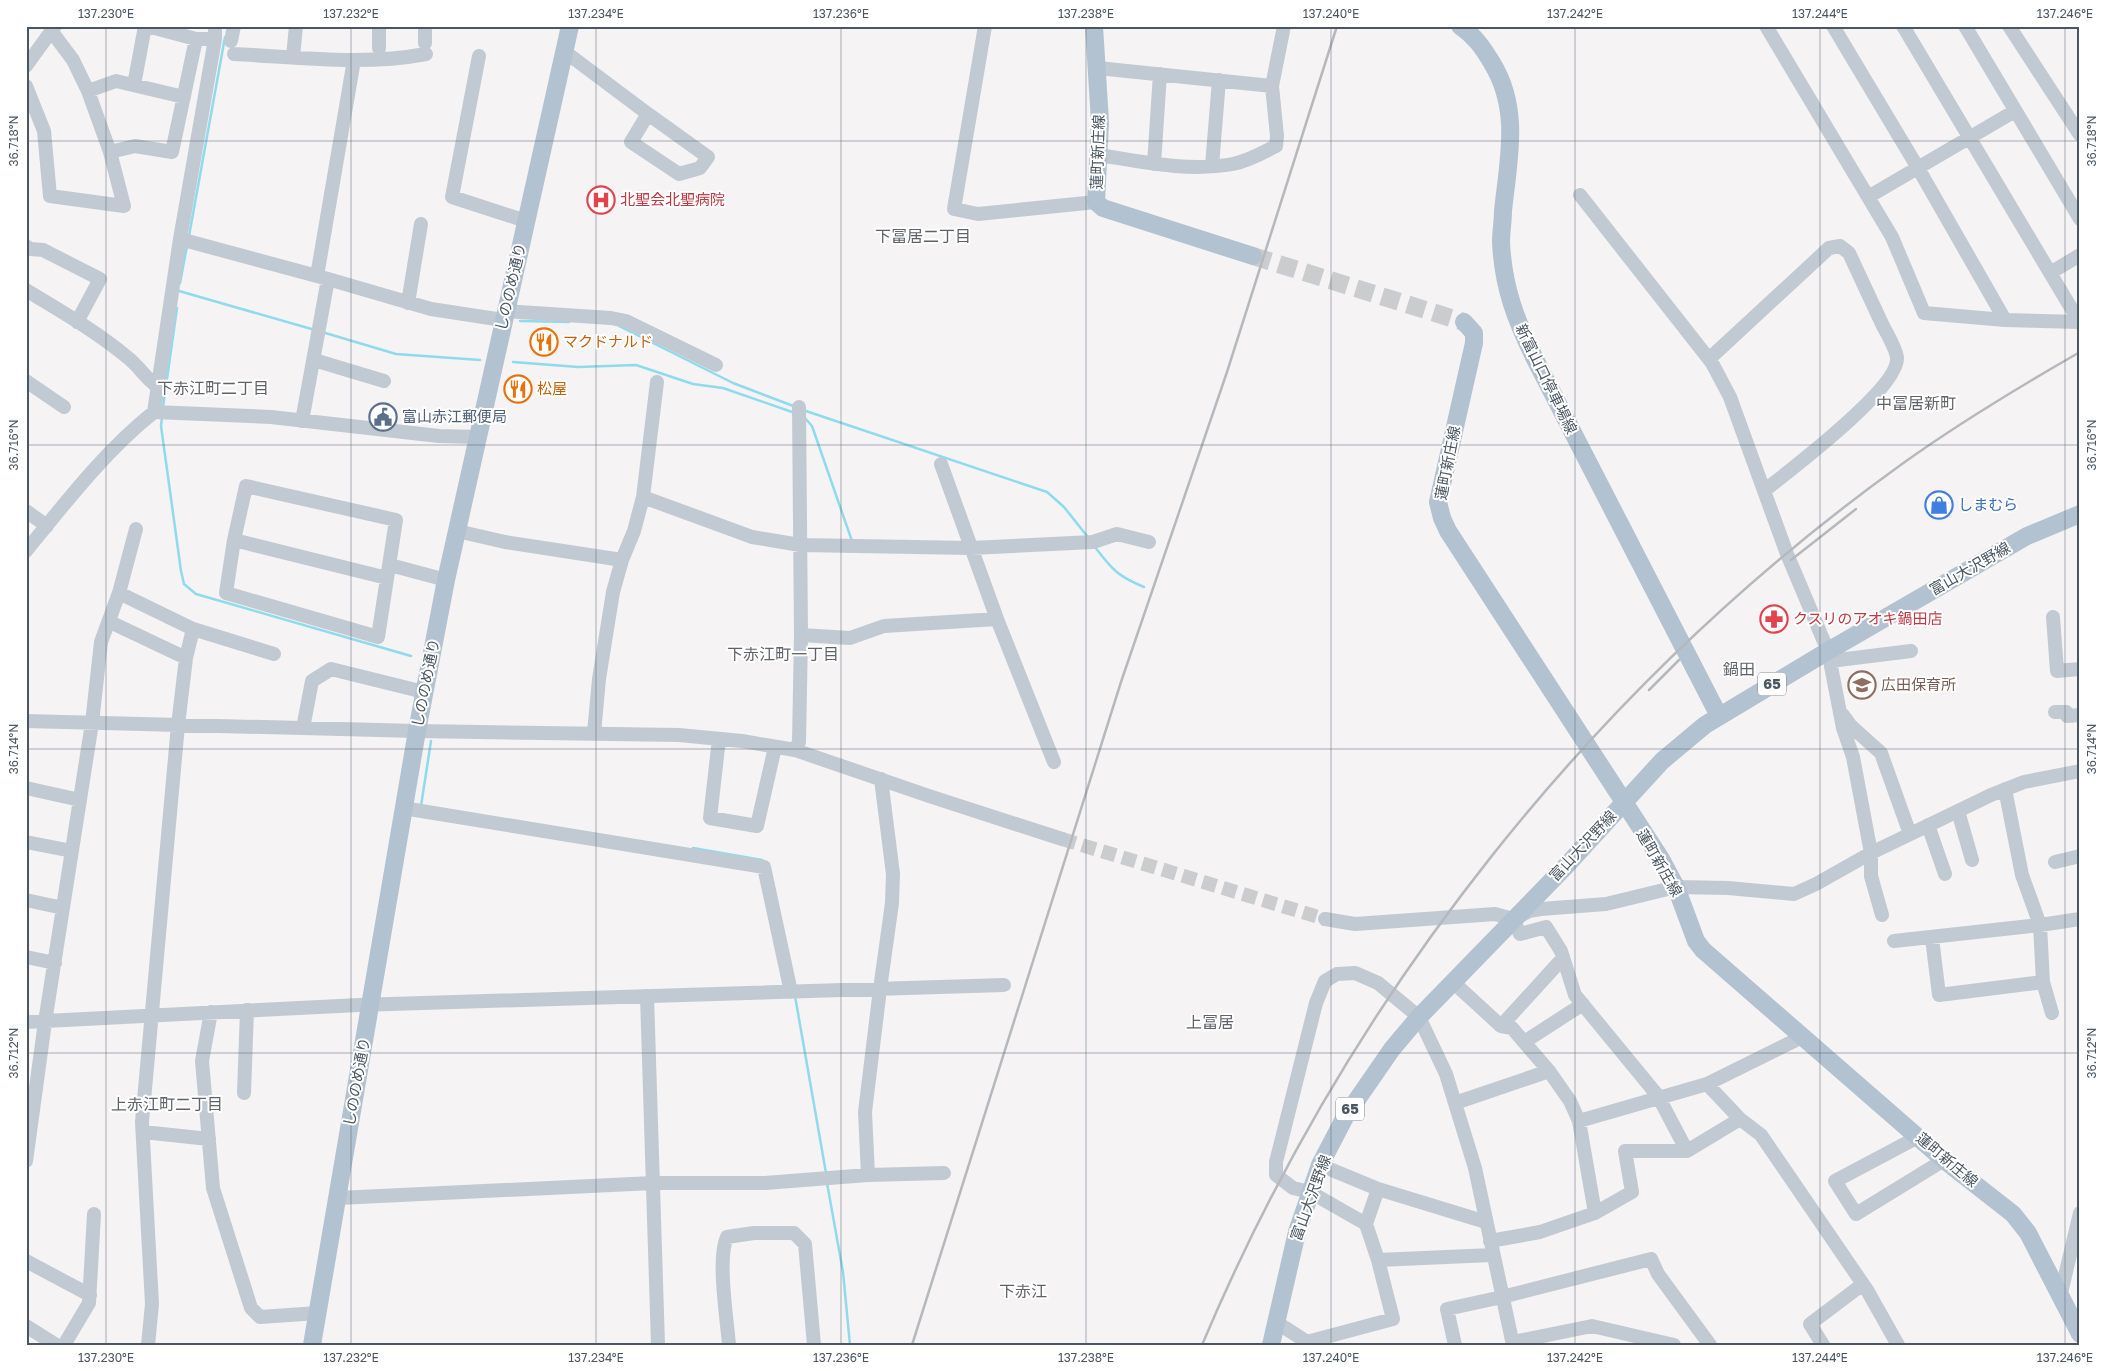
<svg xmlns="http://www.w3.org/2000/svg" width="2106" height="1371" font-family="'Golos Text','Noto Sans JP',sans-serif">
<rect width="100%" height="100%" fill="#f5f3f3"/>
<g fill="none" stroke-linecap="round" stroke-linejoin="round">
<path stroke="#90daee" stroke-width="2.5" d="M189,236L225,37
M180,283L187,246
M179,291L315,330
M520,321L569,322
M619,326L733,383L796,407
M322,332L396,354L480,360
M513,362L578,367L636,365L693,384L723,388L795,413
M163,407L177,308
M803,410L1047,492L1064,507L1087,536
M162,417L161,426L181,571L184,584L196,594L411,656
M804,417L812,426L852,541
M1095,547C1112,569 1117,576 1144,587
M421,806L431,741
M693,848L762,860
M795,996L826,1173
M827,1183L843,1272L850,1345"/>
<path stroke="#caccce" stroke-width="14" stroke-dasharray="14 7" stroke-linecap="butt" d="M1062,839L1325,919"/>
<path stroke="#caccce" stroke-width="18" stroke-dasharray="18 9" stroke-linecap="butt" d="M1253,256L1464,322"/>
<path stroke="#c1cad2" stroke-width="14" d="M147,26L196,39H215V26
M379,26V48
M425,26V43
M985,26L954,209L978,214L1096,202
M1766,26L1892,237L1924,313L2005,320L2079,322
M1833,26L1918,168L2005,320
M1903,26L2080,323
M1965,26L2080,219
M2009,26L2080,135
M231,41L234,26
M564,51L648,114L631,142L679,174L700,168L708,157L648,114
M234,54C297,57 363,66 426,54
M479,56L452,197L526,221
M293,57L296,26
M26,66L55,26
M1098,68L1272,86L1277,136L1276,146C1262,153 1248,161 1233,164C1188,172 1143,162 1099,155
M134,85L145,26
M26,86L44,131L50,196L124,206L110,152L88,91L73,60L52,32
M1272,86L1284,26
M88,91L116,81L184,97
M110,152L135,146L172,152L196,39
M1154,164L1160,74
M1212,166L1219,80
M1580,195L1712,363L1730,397L1787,554L1828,651L1843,728L1853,757L1871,853V876L1882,915
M1868,197L2015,111
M180,239L328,279L431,309L503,320
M26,246L30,249L43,250L100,279L77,322
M2050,273L2080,255
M317,276L354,60
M26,290C60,311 96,331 127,357C139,366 146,379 158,387
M408,303L421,224
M505,311L611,318L626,321L716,365
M1709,359L1829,248L1840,246L1849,253C1860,277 1872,302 1883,326C1888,335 1895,347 1897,357C1901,387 1789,471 1764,491
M314,360L384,381
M26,381L64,407
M154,412L180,239L215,39
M302,421L328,279
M941,464L997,619L1054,762
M246,486L396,520L378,637L226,593L234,540Z
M643,497L657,382
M26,511L47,526
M457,531L505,542L622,560
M234,540L387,578
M26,551C66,502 105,451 154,412L271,417L439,436L478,437
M390,565L446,580
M119,593L193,629L274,654
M2053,617L2057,671L2080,669
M110,622L186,658
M801,635L850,638L884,626L997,619
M1830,661L1911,651
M2055,712H2066L2067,716L2080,715
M1843,715L1851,726L1881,753L1910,834
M26,721L417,731L679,735L742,741L795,750L929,796L1062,839
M303,728L312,681L331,669L424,692
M594,733L599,679L613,592L622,560L634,531L643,497L752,537L800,545L971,548L1093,542L1117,534L1149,542
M719,739L710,818L757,826L775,747
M795,750L799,742L801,635L799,407
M26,788L80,800
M403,808L764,867L791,992
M1958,811L1972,860
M1928,825L1945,874
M26,842L72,851
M2055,862L2080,856
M26,900L63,908
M1518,917L1529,911L1541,909L1606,904L1676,887L1728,888L1794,894L1816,884L1871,853L1991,795L2024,782L2080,771
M1325,919L1355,924L1495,914L1513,919L1520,934L1546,927L1561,951L1575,995L1658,1096L1687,1151
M1932,938L1939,995L2043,982L2040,925L2022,875L2005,789
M1894,941L2040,925L2080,919
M26,957L55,963
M2043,982L2052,1013
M1454,983L1501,1026L1512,1028L1549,1071L1570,1101L1579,1121L1595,1213
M647,996L658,1345
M211,1012L202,1061L213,1188L251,1308L260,1317L318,1313
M26,1022L359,1005L1004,985
M1501,1026L1563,958
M1524,1042L1583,1004
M1707,1084L1740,1119L1761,1135L1867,1290L1898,1345
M244,1093L247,1010
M1455,1103L1549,1071
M1579,1121L1707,1084L1804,1036
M143,1132L209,1139
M1918,1137L1835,1181L1856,1214L1944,1160
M26,1161L45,1022L92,723L101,642L119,593L136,529
M1320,1165L1378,1189L1486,1222
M868,1175L865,1112L880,989L892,903L893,874L881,779
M338,1198L653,1183H765L868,1175L944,1173
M1366,1224L1310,1192L1293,1188L1276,1175V1162L1316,1003L1325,981L1337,974L1355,973L1378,983L1419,1017L1446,1074L1475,1168L1513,1345
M1490,1241L1540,1232L1595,1213L1632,1192L1625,1151H1687L1740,1119
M1378,1260L1492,1255
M26,1261L90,1295
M2060,1297L2080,1213
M1276,1322L1307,1342L1393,1319L1378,1260L1366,1224L1378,1189
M26,1326L56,1345
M1513,1342L1592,1326L1674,1345
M64,1345L89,1303L94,1214
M148,1345L152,1304L142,1122L178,725L186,658L193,629
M729,1345C727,1319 717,1258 727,1237L754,1233H794L805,1244L814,1345
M1455,1345L1447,1309L1502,1297L1651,1259L1658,1274L1710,1345
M1823,1345L1810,1324L1863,1284"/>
<path stroke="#b3c2d1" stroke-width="18" d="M1094,26L1100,122L1096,202L1103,208L1253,256
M1460,26C1475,36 1483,48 1492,63C1521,110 1508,161 1503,211C1503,221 1501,232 1501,242C1503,287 1516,321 1536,361L1719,716
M1464,322L1474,333V343L1438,502L1442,518L1448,531L1661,859L1676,887L1696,941L1703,950L1944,1160L2013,1214L2028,1233L2080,1334
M312,1345L417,731L446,580L570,26
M1271,1345L1297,1232L1320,1165L1345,1117L1392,1049L1419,1017L1566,866L1662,761L1705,725L1828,651L2027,536L2080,514"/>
<path stroke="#b5b8bd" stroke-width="2.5" d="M1791,560L1856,509
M1649,690L1679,660
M912,1345L1121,682L1227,372L1337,26
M1202,1345C1350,994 1593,686 1902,464C1959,423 2019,387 2080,352"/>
</g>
<path fill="none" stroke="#4a5661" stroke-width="1" stroke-opacity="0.45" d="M106,26V1345M351,26V1345M596,26V1345M841,26V1345M1086,26V1345M1331,26V1345M1575,26V1345M1820,26V1345M2065,26V1345M26,141H2080M26,445H2080M26,749H2080M26,1053H2080"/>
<defs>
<g id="hospital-ring" transform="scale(1.4375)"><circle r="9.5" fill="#fff" stroke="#e0444e" stroke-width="1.5"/><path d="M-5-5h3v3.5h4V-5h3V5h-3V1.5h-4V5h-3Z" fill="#e0444e"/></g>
<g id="restaurant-ring" transform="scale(1.4375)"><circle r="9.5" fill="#fff" stroke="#e8710a" stroke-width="1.5"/><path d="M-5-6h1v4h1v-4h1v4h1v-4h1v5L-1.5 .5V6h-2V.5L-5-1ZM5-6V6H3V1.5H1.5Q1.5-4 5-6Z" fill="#e8710a"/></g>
<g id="civic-ring" transform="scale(1.4375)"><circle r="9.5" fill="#fff" stroke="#5c6f8a" stroke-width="1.5"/><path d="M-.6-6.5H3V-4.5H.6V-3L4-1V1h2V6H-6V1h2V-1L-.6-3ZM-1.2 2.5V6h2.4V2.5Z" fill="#5c6f8a"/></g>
<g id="shop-ring" transform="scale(1.4375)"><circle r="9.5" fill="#fff" stroke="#3f7fe0" stroke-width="1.5"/><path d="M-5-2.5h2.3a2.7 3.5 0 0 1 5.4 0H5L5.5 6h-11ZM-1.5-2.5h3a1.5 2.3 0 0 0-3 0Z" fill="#3f7fe0"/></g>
<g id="pharmacy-ring" transform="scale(1.4375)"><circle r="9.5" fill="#fff" stroke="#e0444e" stroke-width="1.5"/><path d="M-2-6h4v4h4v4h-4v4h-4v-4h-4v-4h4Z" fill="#e0444e"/></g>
<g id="school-ring" transform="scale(1.4375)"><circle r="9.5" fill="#fff" stroke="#8d6e63" stroke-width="1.5"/><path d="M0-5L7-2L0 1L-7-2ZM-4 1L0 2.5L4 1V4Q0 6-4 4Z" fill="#8d6e63"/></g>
</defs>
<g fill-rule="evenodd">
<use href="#hospital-ring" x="601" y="200"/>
<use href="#restaurant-ring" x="544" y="342"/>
<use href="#restaurant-ring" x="518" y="389"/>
<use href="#civic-ring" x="383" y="417"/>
<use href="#shop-ring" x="1939" y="505"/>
<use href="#pharmacy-ring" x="1774" y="619"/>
<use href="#school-ring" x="1862" y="685"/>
</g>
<g text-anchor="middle" stroke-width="4" stroke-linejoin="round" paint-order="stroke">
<g fill="#fff" stroke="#808990" stroke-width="1">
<rect x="1758" y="672.5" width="28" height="23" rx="4"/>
<rect x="1336" y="1097.5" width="28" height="23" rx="4"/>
</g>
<g font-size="14" font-weight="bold" fill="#4a5661">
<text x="1772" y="689">65</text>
<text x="1350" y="1114">65</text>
</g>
<g font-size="15" fill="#4a5661" stroke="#fff">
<text transform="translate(1098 152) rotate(-88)" y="5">蓮町新庄線</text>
<text transform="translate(511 287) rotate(-77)" y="5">しののめ通り</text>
<text transform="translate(1546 379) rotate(64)" y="5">新富山口停車場線</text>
<text transform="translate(1448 463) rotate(-79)" y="5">蓮町新庄線</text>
<text transform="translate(1970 569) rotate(-30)" y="5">富山大沢野線</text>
<text transform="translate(426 683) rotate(-79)" y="5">しののめ通り</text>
<text transform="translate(1583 846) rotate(-47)" y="5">富山大沢野線</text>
<text transform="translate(1659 863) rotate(60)" y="5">蓮町新庄線</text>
<text transform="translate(357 1082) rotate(-80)" y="5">しののめ通り</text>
<text transform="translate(1947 1160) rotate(40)" y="5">蓮町新庄線</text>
<text transform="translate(1311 1198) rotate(-70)" y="5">富山大沢野線</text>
</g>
<g font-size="15" fill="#be3a42" stroke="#fff" text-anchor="start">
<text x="620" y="205">北聖会北聖病院</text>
<text x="1793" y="624">クスリのアオキ鍋田店</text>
</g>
<g font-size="15" fill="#c56008" stroke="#fff" text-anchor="start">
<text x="563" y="347">マクドナルド</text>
<text x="537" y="394">松屋</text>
</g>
<g font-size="15" fill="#4e5e75" stroke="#fff" text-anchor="start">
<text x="402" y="422">富山赤江郵便局</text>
</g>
<g font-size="15" fill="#366cbe" stroke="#fff" text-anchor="start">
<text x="1958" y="510">しまむら</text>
</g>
<g font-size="15" fill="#785e54" stroke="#fff" text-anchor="start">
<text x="1881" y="690">広田保育所</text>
</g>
<g font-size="16" fill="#5f6368" stroke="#fff">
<text x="923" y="242">下冨居二丁目</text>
<text x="213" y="394">下赤江町二丁目</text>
<text x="1916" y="409">中冨居新町</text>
<text x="783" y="660">下赤江町一丁目</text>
<text x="1739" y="675">鍋田</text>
<text x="1210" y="1028">上冨居</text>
<text x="167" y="1110">上赤江町二丁目</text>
<text x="1023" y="1297">下赤江</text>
</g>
</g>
<rect width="2106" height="1371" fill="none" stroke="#ffffff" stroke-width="55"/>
<rect x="28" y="28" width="2050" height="1316" fill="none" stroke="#4a5661" stroke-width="2"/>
<g font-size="12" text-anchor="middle" fill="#4a5661">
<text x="106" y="18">137.230°E</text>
<text x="351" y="18">137.232°E</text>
<text x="596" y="18">137.234°E</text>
<text x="841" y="18">137.236°E</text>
<text x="1086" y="18">137.238°E</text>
<text x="1331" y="18">137.240°E</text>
<text x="1575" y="18">137.242°E</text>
<text x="1820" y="18">137.244°E</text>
<text x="2065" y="18">137.246°E</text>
<text transform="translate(14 141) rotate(-90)" y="4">36.718°N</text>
<text transform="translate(2092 141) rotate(-90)" y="4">36.718°N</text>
<text transform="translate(14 445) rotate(-90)" y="4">36.716°N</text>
<text transform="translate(2092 445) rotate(-90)" y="4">36.716°N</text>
<text transform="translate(14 749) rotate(-90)" y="4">36.714°N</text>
<text transform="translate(2092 749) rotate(-90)" y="4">36.714°N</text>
<text transform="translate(14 1053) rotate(-90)" y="4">36.712°N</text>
<text transform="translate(2092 1053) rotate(-90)" y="4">36.712°N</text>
<text x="106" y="1362">137.230°E</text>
<text x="351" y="1362">137.232°E</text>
<text x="596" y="1362">137.234°E</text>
<text x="841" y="1362">137.236°E</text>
<text x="1086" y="1362">137.238°E</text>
<text x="1331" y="1362">137.240°E</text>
<text x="1575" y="1362">137.242°E</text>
<text x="1820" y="1362">137.244°E</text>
<text x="2065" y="1362">137.246°E</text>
</g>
</svg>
